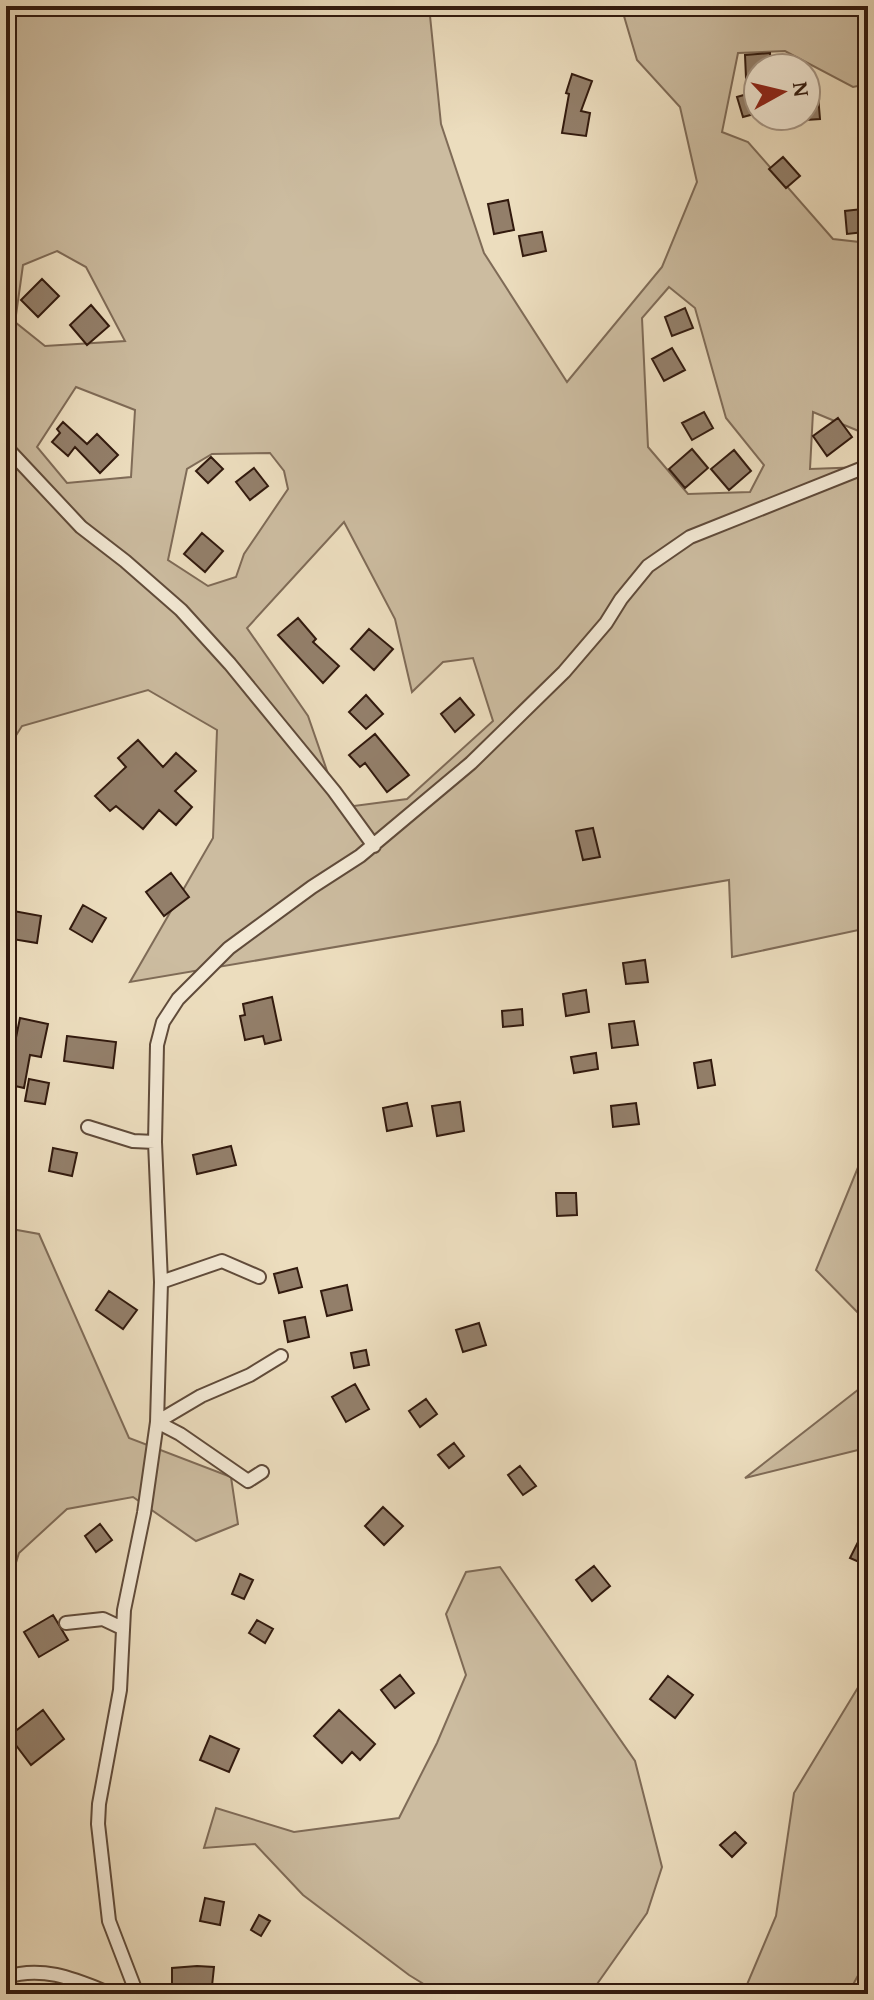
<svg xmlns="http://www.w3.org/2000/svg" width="874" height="2000" font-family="'Gentium Book Plus',serif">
<rect width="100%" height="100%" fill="#ecddbe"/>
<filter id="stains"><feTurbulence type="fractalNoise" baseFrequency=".0025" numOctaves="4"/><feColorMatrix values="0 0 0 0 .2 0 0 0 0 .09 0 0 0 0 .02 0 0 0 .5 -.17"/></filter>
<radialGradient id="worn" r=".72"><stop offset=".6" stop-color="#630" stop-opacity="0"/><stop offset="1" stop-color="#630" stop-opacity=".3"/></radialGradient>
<path fill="#ccbca0" stroke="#7f6b57" stroke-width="2" fill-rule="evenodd" d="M6,6H429L441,124L484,253L567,382L662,267L697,182L680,107L637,60L621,6H868V84L853,87L785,51L738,53L722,132L748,142L833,239L868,243V928L732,957L729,880L130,982L213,838L217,730L148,690L22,726L6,751ZM57,251L86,267L125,341L45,346L15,322L23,265ZM669,287L695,308L726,418L764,465L750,492L688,494L648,447L642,318ZM76,387L135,410L131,477L67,483L37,447ZM813,412L861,432L863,467L810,469ZM270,453L284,471L288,489L244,554L236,577L208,586L168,560L187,469L212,454ZM344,522L395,619L412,692L443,662L473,658L493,721L407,799L354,806L334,791L308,716L247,628Z
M868,1143V1323L816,1270Z
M6,1228L39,1234L129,1438L231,1477L238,1524L196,1541L133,1497L67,1509L19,1553L6,1595Z
M868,1382V1449H862L745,1478Z
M500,1567L635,1761L662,1867L647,1913L590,1994H440L409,1975L303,1895L255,1844L204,1848L216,1808L294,1832L399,1818L437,1743L466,1675L446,1614L466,1572Z
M868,1671V1957L848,1994H743L776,1916L794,1793Z"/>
<path fill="#937f6a" stroke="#321a0e" stroke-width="2" d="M770,53L771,68H758V77L746,78L745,55Z
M572,74L592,81L581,111L590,113L586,136L562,133L569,94L566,93Z
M754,92L758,113L743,117L737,97Z
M818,95L820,119L806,120V97Z
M783,157L800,176L786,188L769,169Z
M508,200L514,230L494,234L488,204Z
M862,209L864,232L847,234L845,211Z
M542,232L546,251L523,256L519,236Z
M42,279L59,296L38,317L21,300Z
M91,305L109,326L87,345L70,325Z
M685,308L693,328L672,336L665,317Z
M672,348L685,370L664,381L652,359Z
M704,412L713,428L692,440L682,423Z
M838,418L852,437L827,456L813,436Z
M63,422L87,444L97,434L118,455L100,473L75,447L68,456L52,442L60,433L57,429Z
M692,449L708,468L685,488L669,469Z
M734,450L751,471L729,490L711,469Z
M211,457L223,469L208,483L196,471Z
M254,468L268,486L250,500L236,482Z
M202,533L223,551L205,572L184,554Z
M298,618L316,639L313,642L339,666L323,683L278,635Z
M369,629L393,649L374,670L351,649Z
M366,695L383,714L366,729L349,712Z
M460,698L474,715L455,732L441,714Z
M375,734L409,775L387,792L365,763L360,767L349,755Z
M138,740L163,767L176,753L196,771L175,791L192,807L176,825L159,810L143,829L116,806L110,811L95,796L126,767L118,758Z
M593,828L600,857L583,860L576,831Z
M171,873L189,897L164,916L146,892Z
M83,905L106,918L92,942L70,929Z
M8,910L41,916L37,943L6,938Z
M645,960L648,982L626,984L623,963Z
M586,990L589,1012L566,1016L563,994Z
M272,997L281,1040L265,1044L263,1036L245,1040L240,1016L245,1015L243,1004Z
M522,1009L523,1025L503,1027L502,1011Z
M20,1018L48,1024L41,1057L30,1055L24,1088L6,1084V1060L11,1062Z
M634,1021L638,1045L612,1048L609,1024Z
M67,1036L116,1042L113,1068L64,1061Z
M596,1053L598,1069L574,1073L571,1057Z
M711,1060L715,1085L698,1088L694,1063Z
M29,1079L49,1083L45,1104L25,1101Z
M460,1102L464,1131L437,1136L432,1106Z
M407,1103L412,1126L387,1131L383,1108Z
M636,1103L639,1124L613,1127L611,1106Z
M231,1146L236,1165L197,1174L193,1155Z
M53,1148L77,1153L72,1176L49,1171Z
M556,1193H576L577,1215L557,1216Z
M297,1268L302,1287L279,1293L274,1274Z
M347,1285L352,1310L327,1316L321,1291Z
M109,1291L137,1310L123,1329L96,1310Z
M305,1317L309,1337L288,1342L284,1321Z
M479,1323L486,1345L463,1352L456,1330Z
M366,1350L369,1365L354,1368L351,1353Z
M355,1384L369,1409L346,1422L332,1397Z
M426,1399L437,1414L420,1427L409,1411Z
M454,1443L464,1456L449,1468L438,1455Z
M520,1466L536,1486L523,1495L508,1475Z
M383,1507L403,1526L384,1545L365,1526Z
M100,1524L112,1540L96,1552L85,1536Z
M859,1540L868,1544V1566L850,1558Z
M594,1566L610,1586L592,1601L576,1580Z
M240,1574L253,1580L244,1599L232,1594Z
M53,1615L68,1640L39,1657L24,1632Z
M257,1620L273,1629L265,1643L249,1633Z
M400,1675L414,1693L395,1708L381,1690Z
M668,1676L693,1695L675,1718L650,1699Z
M43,1710L64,1739L31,1765L9,1736Z
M339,1710L375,1744L360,1760L352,1752L342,1763L314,1736Z
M210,1736L239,1749L229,1772L200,1760Z
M735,1832L746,1843L732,1857L720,1845Z
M205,1898L224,1902L220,1925L200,1921Z
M259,1915L270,1921L261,1936L251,1930Z
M197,1966L214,1967L212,1986L172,1985V1968Z"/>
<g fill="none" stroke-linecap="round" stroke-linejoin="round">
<g stroke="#604b3a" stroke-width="16">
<path id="street" d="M6,447L81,527L125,561L181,610L230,664L334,791L374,846
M88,1127L133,1141L155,1142
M161,1282L222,1261L259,1277
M157,1422L201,1396L250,1375L281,1356
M157,1422L180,1434L248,1481L262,1472
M66,1623L103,1619L122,1628
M6,1977C44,1965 76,1980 111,1994
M137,1994L109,1921L98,1824L99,1804L120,1690L124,1610L144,1513L157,1422L161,1282L155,1142L157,1045L163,1022L178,999L229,948L312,887L360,856L471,763L564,672L606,623L621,599L648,566L690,537L868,466"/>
</g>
<use href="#street" stroke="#f3e9d5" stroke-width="12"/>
</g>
<rect width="874" height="2000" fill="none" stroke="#ecddbe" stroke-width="32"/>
<rect x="8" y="8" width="858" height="1984" fill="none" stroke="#321a0e" stroke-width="4"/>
<rect x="16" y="16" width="842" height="1968" fill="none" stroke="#321a0e" stroke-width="2"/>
<g transform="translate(782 92) rotate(82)"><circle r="38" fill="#f3e9d5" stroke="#a69685" stroke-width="2"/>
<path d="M0-6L14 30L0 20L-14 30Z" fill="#8f2418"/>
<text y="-12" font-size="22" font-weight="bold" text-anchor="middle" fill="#321a0e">N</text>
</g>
<rect width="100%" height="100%" filter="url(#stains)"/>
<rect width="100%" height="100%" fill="url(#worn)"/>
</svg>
